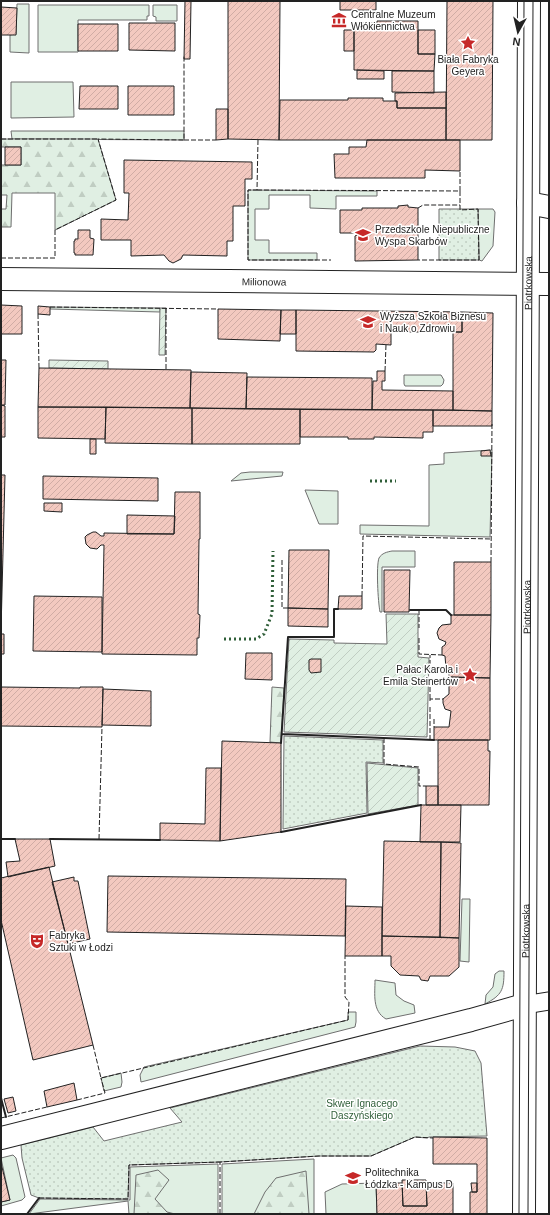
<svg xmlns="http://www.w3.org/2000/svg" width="550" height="1215" font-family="Arial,sans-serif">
<defs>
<pattern id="forest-firs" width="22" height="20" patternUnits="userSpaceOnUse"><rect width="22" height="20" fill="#e0efe3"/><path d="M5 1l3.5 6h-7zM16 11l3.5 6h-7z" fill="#c0cdc2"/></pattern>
<pattern id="park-dots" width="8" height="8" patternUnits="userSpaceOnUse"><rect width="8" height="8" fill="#e0efe3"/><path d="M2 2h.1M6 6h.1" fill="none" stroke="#c0cdc2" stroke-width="1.8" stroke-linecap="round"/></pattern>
<pattern id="garden-furrows" width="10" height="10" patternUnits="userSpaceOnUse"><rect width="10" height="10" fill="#e0efe3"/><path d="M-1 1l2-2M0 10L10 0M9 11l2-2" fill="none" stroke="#c0cdc2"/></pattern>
<pattern id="building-hatch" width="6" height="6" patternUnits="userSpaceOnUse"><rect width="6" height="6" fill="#f3c9c0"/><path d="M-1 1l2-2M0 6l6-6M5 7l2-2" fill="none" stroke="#d0aca5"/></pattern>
</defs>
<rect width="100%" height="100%" fill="#fff"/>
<path fill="#e0efe3" stroke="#6f6f6f" d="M17,4H29V53L10,52V35L16,34Z
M38,5H149V16H147V20H78V52H38Z
M153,5H177V21H156V17L153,16Z
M11,82H73L74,117L11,118Z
M11,131H184V140L12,139Z
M248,190L377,191V196H336V209L310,208V195H269V209H255V240H269V253H317V260H248Z
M478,209H493L495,212L493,246L482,261L479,260Z
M50,307L160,308V312L50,309Z
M404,375H441L444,380L443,384L441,386H405L404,384Z
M492,450L490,537L360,534V525L429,526V465L444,464V453Z
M250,472H283L282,476L231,481L241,473Z
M305,490L338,491V524H319Z
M392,551H415V567H382V612H380C378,602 376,566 379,558C382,553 387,552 392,551Z
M462,899H470L469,962L460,961Z
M499,971H504C504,990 502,995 485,1004L486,995L493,987L495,974Z
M375,980L395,983L396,995L404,1001L414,1005L415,1013L386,1019C372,1011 375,994 375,980Z
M348,1012H356V1022L355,1027L141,1082L140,1075L144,1067L348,1020Z
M121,1073L122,1082L121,1087L104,1091L101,1078Z
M13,1155L16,1158L25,1197L22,1200L1,1206V1202L10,1200L1,1158Z
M314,1159V1214H222V1164Z
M218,1164V1214H129L128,1201L29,1214L40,1199L130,1200V1167Z
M376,1183L377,1214H326L325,1192L342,1184Z"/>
<path fill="url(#forest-firs)" stroke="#6f6f6f" d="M1,139H98L116,200L55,230V193H12L11,227H1V209H6L7,195H1V165H21V147H1Z
M272,687L284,688L281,743L270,742Z
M158,1170L169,1180L155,1199L167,1212L175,1214H134L136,1175Z
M306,1171L309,1214H254L265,1192L276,1178Z"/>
<path fill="url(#park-dots)" stroke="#6f6f6f" d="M439,209H478L479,260H439Z
M284,736L383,740V763L366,762L367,813L283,829Z
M420,1046L455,1047L475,1051L481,1063L487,1136L429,1137L427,1138L415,1137L371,1156H319L220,1162L129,1165L128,1199L39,1198L31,1195L22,1158L21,1145L93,1127L104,1141L182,1122L170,1108Z"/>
<path fill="url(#garden-furrows)" stroke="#6f6f6f" d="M160,308H166L165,355H159Z
M49,360L108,361V369L49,368Z
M386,614H418V657L429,658L427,737L284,732L289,639L334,640V643L387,644Z
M367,763L418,768V805L368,814Z"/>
<path fill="url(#building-hatch)" stroke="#222" d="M185,1H191L190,59H184Z
M228,1H280L279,140L228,139Z
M340,1H376V10H340Z
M447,1H493L492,140H446Z
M1,7L17,8L16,35H1Z
M377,21H418V54H435L434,71L354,70V24L355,23H377Z
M129,23H175V51L129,50Z
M78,24H118V51H78Z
M344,30H354V51H344Z
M418,30H435V54H418Z
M357,70L384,71V79H357Z
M392,71H434V93L392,92Z
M80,86H118V109H79Z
M128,86H174V115H128Z
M446,92V108H397V101H395V93Z
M348,98H383V101H397V108H446V140H279L280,100H348Z
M216,109H228V139L216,140Z
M367,140H460V171L425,170V178H335L334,154H349V147H366Z
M5,147H21V165H5Z
M124,160L252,162V179H245V206H233V241H227V256L183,255L181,259L173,263L169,261L164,255L131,256V240H101V219L128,220L129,193H124Z
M408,205V207L418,208V260L355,261V236L357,235V233H340V210H362V208H398V206Z
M78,230H90V238L94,239L93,255H75V253H74V241H75V239H78Z
M1,305L22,306V334H1Z
M38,306L50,307V315L38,314Z
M218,309L281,310L280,341L218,339Z
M281,310H296V334H280Z
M296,310L462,312V332H391V345L376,344V350L374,352L296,351Z
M462,312L493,313L492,411L453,410V332H462Z
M1,360H6L5,405H1Z
M39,368L191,370L190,408L38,407Z
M377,371H385V381H382V390L453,391V410H372L373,381H377Z
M191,372L247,373L246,409L190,408Z
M247,377L372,378V410L246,409Z
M1,405L5,406V437H1Z
M38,407H106L105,439L38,438Z
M106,407L192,408V444L105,443Z
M192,408L300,409V444H192Z
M300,409L433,410V432H423V438L374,437V439H348V437H300Z
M433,410L492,411V426H433Z
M90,439H96V454H90Z
M490,450L491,456H481V451Z
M1,475H5L1,631Z
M43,476L158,478V501L43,499Z
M175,492H200V539H199L198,614L200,615L199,638H197V655L102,654L104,545H101L97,549L90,548L86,544L85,537L87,535L93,532H96L101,536H104V533L174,534Z
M44,503H62V512L44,511Z
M127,515L175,516L174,534H127Z
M289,550H329L328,609L288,608Z
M454,562H491V615H454Z
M384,570H410L409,612H384Z
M34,596L102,597V652L33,651Z
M339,596H362V609H338Z
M288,608L328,609V627L288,626Z
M451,615H491L490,678L449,677V669L446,668L445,656L442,655V647L445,645L446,642L439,639L437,633L439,628L442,625L451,624Z
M1,634H4V654H1Z
M246,653H272V680L245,679Z
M311,659H321V672L311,673L309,670V660Z
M449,677L490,678V740H434V727H449L451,711L445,709L443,703V699L449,694Z
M1,687L80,688V687H103L102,727L1,726Z
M103,689L151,691V726L102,725Z
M438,740H488V751H490L489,805H438Z
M222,741L281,743V832L220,841Z
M206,768H221L220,841L160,840V823L205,824Z
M426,786H438V805H426Z
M421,805H461L460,842H420Z
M15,839H50L55,866L8,877L6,862L20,861Z
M384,841L441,842L440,937L382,936Z
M441,842L461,843L459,938L440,937Z
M49,867L93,1045L33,1060L1,920V878Z
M108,876L346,879L345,936L107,932Z
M74,877V881H78L90,939L68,944L52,882Z
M346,906L382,907V956H345Z
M382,936L459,938V967L449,976H430L428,981L421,980L419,976L400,975L391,966V956H382Z
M74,1083L77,1100L47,1107L44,1091Z
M13,1097L16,1111L8,1113L4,1099Z
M433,1137L487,1138V1214H470V1192H477V1164H433Z
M1,1163L10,1200L1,1202Z
M402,1180H426L427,1206H403Z
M376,1183H402L403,1206H427L426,1183H453V1214H377Z
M471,1183H477V1192H472Z"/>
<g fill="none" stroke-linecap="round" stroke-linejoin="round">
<g stroke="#222" stroke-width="19">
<path id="street" d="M524,1005L549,1001"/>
</g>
<g stroke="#222" stroke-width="24">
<g id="secondary">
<path d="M528,203L549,207"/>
<path id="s1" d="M1,279L549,284"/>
<path d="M1,1138L471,1020L524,1005"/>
<path id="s2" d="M524,1214L529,1"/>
</g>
</g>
<use href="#street" stroke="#fff" stroke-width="17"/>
<use href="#secondary" stroke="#fff" stroke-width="22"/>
<path stroke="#222" stroke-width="1" d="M519,1214L524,1
M528,1214L533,1"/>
<path stroke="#2f5e38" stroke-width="3" stroke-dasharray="2 3" stroke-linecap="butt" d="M370,481H396
M224,639H256L264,634L272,614L273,551"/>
<path stroke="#222" stroke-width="1" stroke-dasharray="5 2" stroke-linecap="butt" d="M1,139H99
M184,140H216
M258,140L257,190H248V260H331
M257,190L460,191V210L478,209L479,260H418
M460,191V171
M418,208L423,205H460
M1,258H55V230L116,200L98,139L184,140V56
M50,307L218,309
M166,308V370
M38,314L39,368
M385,371L386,345
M282,560V608H288
M491,562L492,424
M362,596L363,536L491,539
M419,610V628
M419,638V654L442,655
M430,672V655
M430,699V683
M430,701V699H443
M434,719V727
M384,738V764L419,767V786H426
M430,740V707
M99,839L102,727
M93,1045L101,1078L348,1020L349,1002L345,997V956
M77,1100L105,1093L101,1078
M1,1118L47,1107
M39,1198L128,1199L129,1165L220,1162
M220,1214V1162L319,1156H371L415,1137L433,1138"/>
<path stroke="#222" stroke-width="2" d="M410,610H446L451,615
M282,734L434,740
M281,743L288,637H334V609H338
M281,832L421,805
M1,839H15
M50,839L160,840
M1,1098L6,1117
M27,1214L39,1198"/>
</g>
<defs>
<g id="museum-bare" transform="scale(1.2)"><path d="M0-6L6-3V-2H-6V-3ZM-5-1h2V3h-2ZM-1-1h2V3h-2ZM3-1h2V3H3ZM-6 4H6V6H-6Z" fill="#c62828" stroke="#fff" stroke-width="2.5" paint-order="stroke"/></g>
<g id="sight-bare" transform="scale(1.2)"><path d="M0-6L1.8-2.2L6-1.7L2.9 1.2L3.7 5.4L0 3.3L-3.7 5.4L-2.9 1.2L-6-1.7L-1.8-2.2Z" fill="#c62828" stroke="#fff" stroke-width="2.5" paint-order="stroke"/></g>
<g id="school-bare" transform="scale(1.2)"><path d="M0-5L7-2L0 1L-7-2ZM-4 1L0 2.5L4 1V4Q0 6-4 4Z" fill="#c62828" stroke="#fff" stroke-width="2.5" paint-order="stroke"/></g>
<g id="university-bare" transform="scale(1.2)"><path d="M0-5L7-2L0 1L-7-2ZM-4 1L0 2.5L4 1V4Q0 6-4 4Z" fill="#c62828" stroke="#fff" stroke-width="2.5" paint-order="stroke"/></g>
<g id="theatre-bare" transform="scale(1.2)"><path d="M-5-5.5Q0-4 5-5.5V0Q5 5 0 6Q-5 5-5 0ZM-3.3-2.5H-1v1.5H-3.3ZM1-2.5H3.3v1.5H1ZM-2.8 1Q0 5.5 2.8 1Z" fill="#c62828" stroke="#fff" stroke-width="2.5" paint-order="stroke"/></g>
</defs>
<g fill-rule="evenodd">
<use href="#museum-bare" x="339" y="20"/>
<use href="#sight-bare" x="468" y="43"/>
<use href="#school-bare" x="363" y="235"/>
<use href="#university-bare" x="368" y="322"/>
<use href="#sight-bare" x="470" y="675"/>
<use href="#theatre-bare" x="37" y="941"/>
<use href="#university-bare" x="353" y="1178"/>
</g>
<g text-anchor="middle" stroke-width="3" stroke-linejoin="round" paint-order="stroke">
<g font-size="10" fill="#222" stroke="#fff" text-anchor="start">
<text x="351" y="18">Centralne Muzeum<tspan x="351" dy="12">Włókiennictwa</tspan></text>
<text x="468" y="63" text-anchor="middle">Biała Fabryka<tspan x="468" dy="12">Geyera</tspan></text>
<text x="375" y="233">Przedszkole Niepubliczne<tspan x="375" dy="12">Wyspa Skarbów</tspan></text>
<text x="380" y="320">Wyższa Szkoła Biznesu<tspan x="380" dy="12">i Nauk o Zdrowiu</tspan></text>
<text x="458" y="673" text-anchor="end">Pałac Karola i<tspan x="458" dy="12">Emila Steinertów</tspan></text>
<text x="49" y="939">Fabryka<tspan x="49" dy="12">Sztuki w Łodzi</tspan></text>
<text x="365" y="1176">Politechnika<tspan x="365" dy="12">Łódzka - Kampus D</tspan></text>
</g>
<g font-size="10" fill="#222" stroke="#fff">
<text dy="4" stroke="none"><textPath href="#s1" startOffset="263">Milionowa</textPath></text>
<text dy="4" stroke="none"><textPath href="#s2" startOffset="931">Piotrkowska</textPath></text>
<text dy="4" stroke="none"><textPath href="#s2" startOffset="607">Piotrkowska</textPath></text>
<text dy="4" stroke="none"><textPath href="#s2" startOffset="283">Piotrkowska</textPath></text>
</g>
<g font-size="10" fill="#2f5e38" stroke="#fff">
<text x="362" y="1107">Skwer Ignacego<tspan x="362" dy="12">Daszyńskiego</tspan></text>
</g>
</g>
<rect width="550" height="1215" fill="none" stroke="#222222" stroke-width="4"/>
<g transform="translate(518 32) rotate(188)" stroke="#ffffff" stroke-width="3" paint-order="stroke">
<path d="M0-3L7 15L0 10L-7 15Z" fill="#222222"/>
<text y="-6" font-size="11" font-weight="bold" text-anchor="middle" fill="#222222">N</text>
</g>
</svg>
